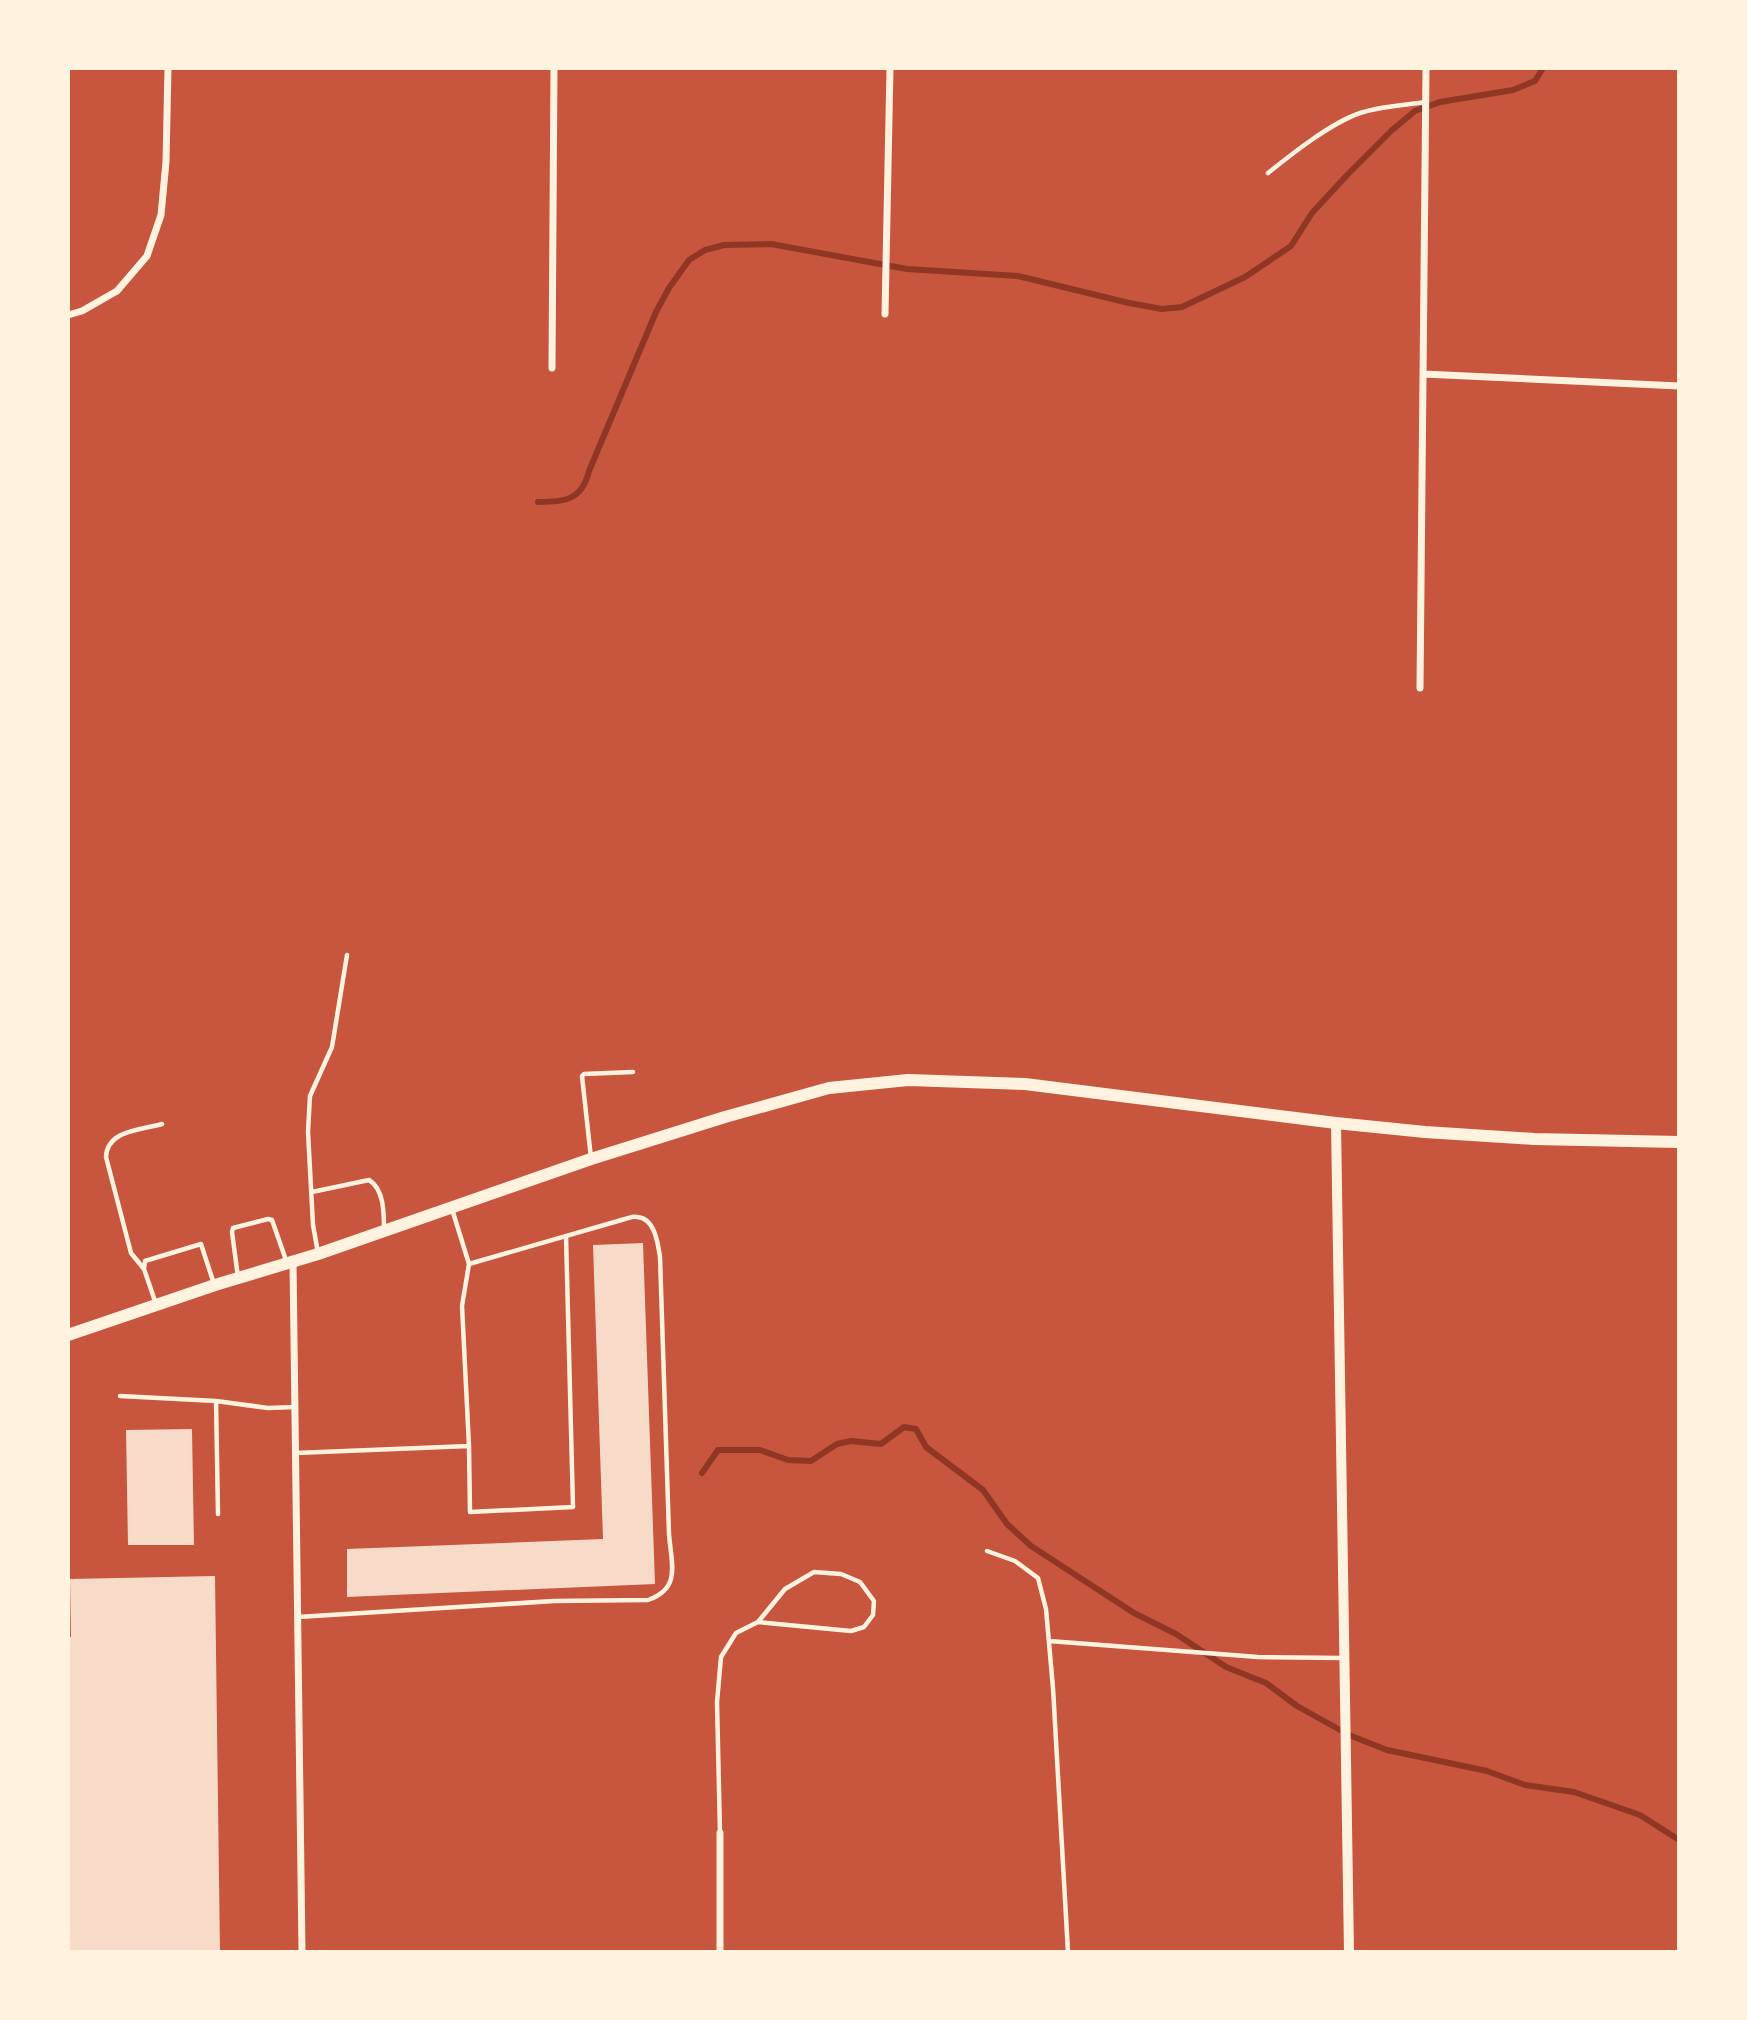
<svg xmlns="http://www.w3.org/2000/svg" width="1747" height="2020" font-family="'Space Grotesk',sans-serif">
<rect width="100%" height="100%" fill="#c8553d"/>
<g fill="none" stroke-linecap="round" stroke-linejoin="round">
<path stroke="#8f3625" stroke-width="6" d="M538,502C565,502 582,500 589,471L656,312L669,288L689,260L705,250L724,245L771,244L907,269L1018,276L1129,303L1162,309L1182,307L1245,277L1291,246L1312,213L1348,174L1391,131L1415,111L1440,102L1513,90L1535,81L1543,68
M702,1473L718,1450H760L788,1460L811,1461L837,1444L851,1441L881,1444L904,1427L916,1429L926,1447L983,1490L1007,1524L1031,1546L1134,1613L1176,1634L1226,1667L1266,1683L1297,1706L1349,1735L1387,1750L1487,1771L1525,1785L1574,1792L1640,1815L1679,1840"/>
</g>
<path fill="#f7dbc8" d="M643,1243L655,1584L347,1597V1549L603,1539L593,1245Z
M192,1429L194,1545H128L126,1430Z
M215,1576L220,1952H68V1637H71L70,1579Z"/>
<g fill="none" stroke-linecap="round" stroke-linejoin="round">
<path stroke="#fff3e0" stroke-width="4.5" d="M1268,173C1293,153 1331,123 1360,113C1381,106 1405,105 1426,102
M591,1158L582,1076L584,1074L633,1072
M312,1192L369,1180C384,1189 384,1213 384,1229
M318,1253L313,1225L308,1132L310,1096L332,1047L347,955
M144,1269L131,1253L106,1157C107,1130 141,1130 162,1124
M238,1277L232,1232L233,1228L268,1219L272,1220L287,1263
M156,1304L144,1269L145,1261L201,1244L214,1284
M120,1396L216,1401L268,1408L295,1407
M216,1401L218,1514
M469,1446L470,1512L573,1507L566,1236
M296,1453L469,1446L462,1306L469,1264
M987,1551L1015,1561L1038,1578L1046,1609L1053,1688L1068,1952
M298,1617L554,1601L648,1600C682,1588 671,1563 669,1534L660,1257C658,1244 655,1218 637,1217C633,1216 629,1218 625,1219L469,1264L452,1209
M1049,1641L1258,1657L1344,1658
M720,1833L717,1702L721,1657L736,1633L758,1622L851,1631L864,1627L873,1615L874,1601L860,1582L841,1574L814,1572L785,1589L758,1622"/>
<path stroke="#fff3e0" stroke-width="7" d="M885,314L890,68
M68,315L82,311L117,291L147,256L161,215L166,162L168,68
M552,368L554,68
M1423,374L1679,386
M1420,688L1426,68
M293,1262L302,1952
M720,1952V1833"/>
<path stroke="#fff3e0" stroke-width="10" d="M1336,1123L1349,1952"/>
<path stroke="#fff3e0" stroke-width="12" d="M68,1335L215,1285L318,1254L591,1159L725,1117L829,1088L908,1080L1025,1084L1336,1123L1425,1132L1534,1139L1679,1142"/>
</g>
<rect width="1747" height="2020" fill="none" stroke="#fff3e0" stroke-width="140"/>
</svg>
